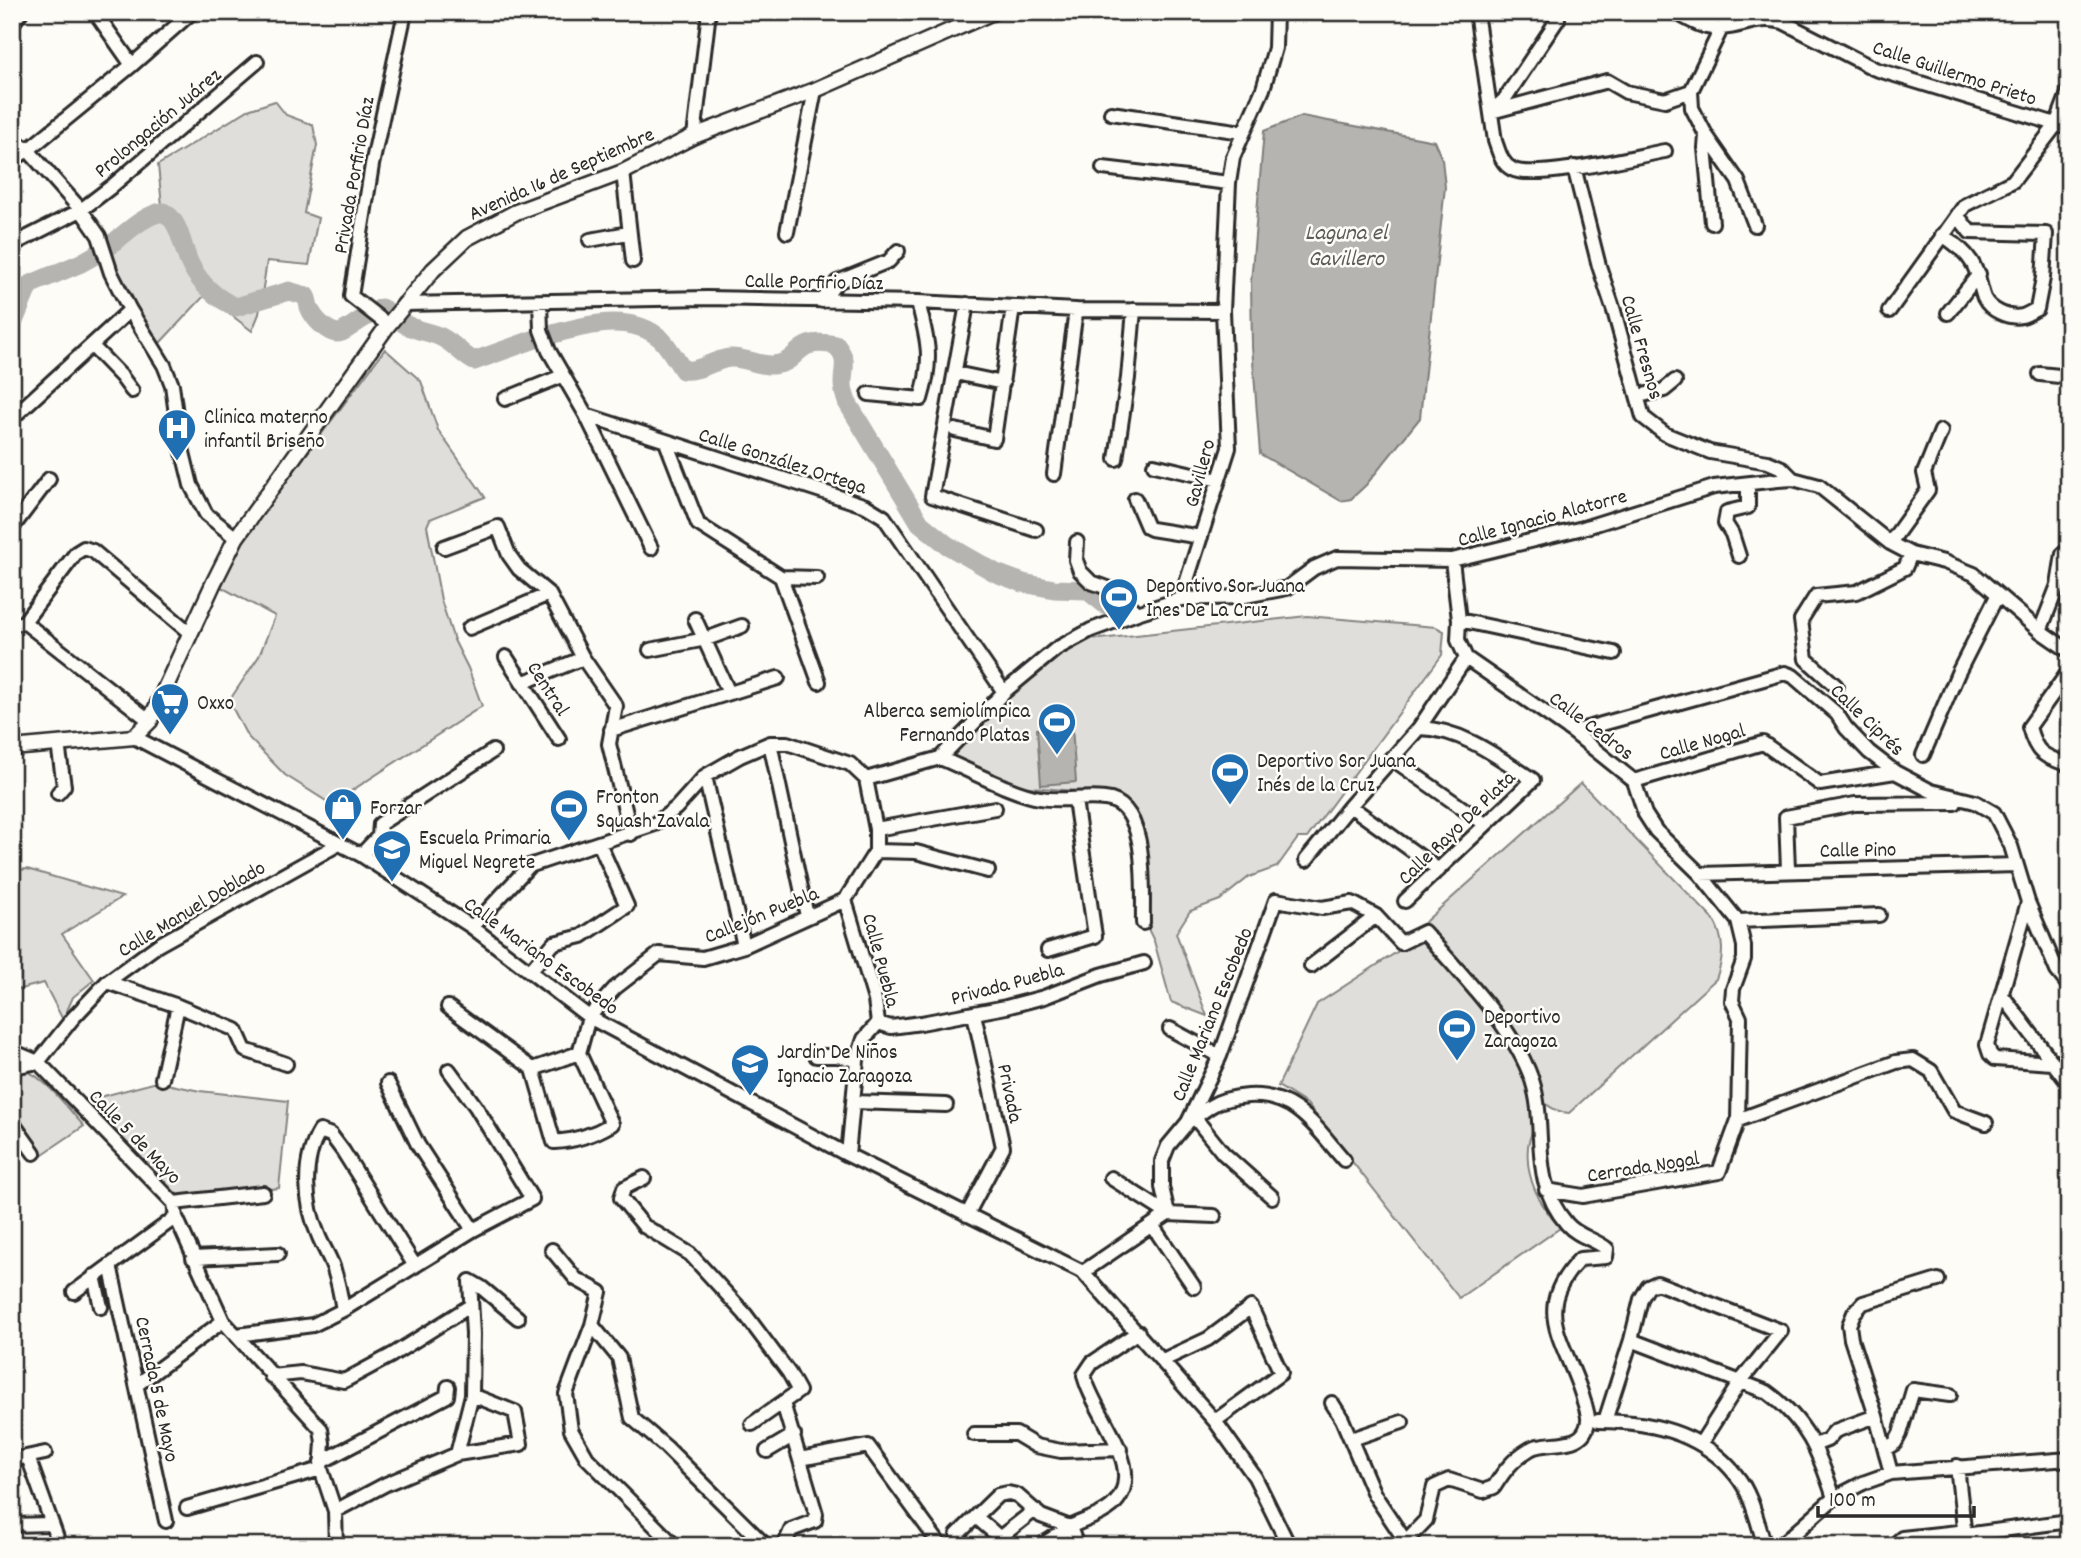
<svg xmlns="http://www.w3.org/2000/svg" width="2081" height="1558" font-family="Dekko,sans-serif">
<rect width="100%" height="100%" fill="#fdfcf7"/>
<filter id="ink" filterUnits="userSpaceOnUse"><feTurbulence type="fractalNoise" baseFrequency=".0143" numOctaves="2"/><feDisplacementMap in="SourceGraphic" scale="14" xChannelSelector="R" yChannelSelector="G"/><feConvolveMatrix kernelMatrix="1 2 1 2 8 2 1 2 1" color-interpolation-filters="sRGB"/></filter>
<g filter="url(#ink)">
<path fill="#dfdeda" stroke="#858482" stroke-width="2" d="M275,101L286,115L313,125L317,145L304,213L318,218L309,265L267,261L259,314L252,331L205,295L159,344L118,277L106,241L162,206L158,165L248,110Z
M385,349L421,381L438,430L485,497L430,519L427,526L441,600L454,640L468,668L482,706L331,804L285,775L247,736L229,701L259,656L275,616L221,587L241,542Z
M1307,616L1436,627L1444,631L1442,655L1307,838H1298L1277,867L1249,877L1220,900L1190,911L1176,933L1207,1016L1171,1002L1154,941L1145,923L1140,818L1120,795L1019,786L943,757L1050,657L1085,637L1100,639Z
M1581,783L1713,919C1725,939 1724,958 1716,979L1569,1113C1550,1112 1544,1099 1527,1093C1531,1105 1534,1118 1532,1131C1531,1137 1528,1142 1528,1147C1525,1179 1540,1205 1560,1228L1459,1298L1307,1104L1278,1086L1317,1004L1406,946L1427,920Z
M27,869L122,897L62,934L94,980L73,997L63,1020L44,983L12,991V871Z
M24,1070C43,1075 70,1111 84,1126L40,1156L12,1120V1078Z
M157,1082L200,1091L288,1101L279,1188L177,1200L88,1100Z"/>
<path fill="#b5b4b1" stroke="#7e7d7b" stroke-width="2" d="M1302,116L1434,141L1442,159L1445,187L1420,418L1366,485L1351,499L1341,501L1260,454L1252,347L1251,282L1264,131Z
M1072,727L1076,782L1041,785L1037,729Z"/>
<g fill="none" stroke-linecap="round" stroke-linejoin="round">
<path stroke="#b5b4b1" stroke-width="19" d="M108,247C124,235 143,215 163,212C181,220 182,251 191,266C201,284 217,299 236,307L289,291L306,296C308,300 308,304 309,307C313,318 330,337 342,332C350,328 358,321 366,317
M374,313L381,308L387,311
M403,323C415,331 428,331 441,337C455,344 462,355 474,361L538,338
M12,326L29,285L81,263L97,254
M546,336C581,326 630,311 661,339C669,347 676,360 683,370C701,372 712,360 730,358C744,357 759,366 773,365C802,363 792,336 836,345C849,362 843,365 843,384C843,390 845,396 847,402L920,523L947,545L996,573L1023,583L1054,589L1087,590L1112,610"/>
<g stroke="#2b2b2b" stroke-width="18">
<path id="minor" d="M95,12L132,65
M1476,12L1495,141C1499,152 1501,163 1512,169C1533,181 1637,156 1665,151
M1675,12C1689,20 1705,30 1722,28C1746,26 1757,16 1783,22L1875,69L2069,128
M2066,12L2069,13
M12,24L21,12
M1721,29L1691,91L1692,108L1706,135L1738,181L1755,225
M1494,109L1504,100L1558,19
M1491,112L1607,81L1626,92L1665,100L1691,91
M1111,113L1242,132
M1706,135L1705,148L1712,223
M694,136L709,12
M12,139L28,150L81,210L99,236L111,273L130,310L164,365L172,385L179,436L191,485L206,514L236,538
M12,160L28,150L132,65L192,12
M1574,167L1599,266L1614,311L1643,417L1665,434L1710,452L1768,462L1782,468L1793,479
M1103,168L1229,183
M623,172L633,261
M787,232L815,90
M1942,235C1953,242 1964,250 1971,261C1979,272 1979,285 1984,298C1990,310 2008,319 2022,316C2027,315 2032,311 2037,309L2043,278L2046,234L1970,232L1957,215
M590,240L628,233
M12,245L81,210L111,187L257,62
M822,301L837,282L889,261L898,251
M540,302L541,330L549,351L586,415L827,493L866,506L884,517L1004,692
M404,304L707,298L918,302L1076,310L1223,311
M967,304L932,496L1036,530
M1889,311L1965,205L2013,181L2056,125L2069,91
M1948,313L1979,274
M388,325L351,296L372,165L404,17
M92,346L121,376L132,391
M955,373L1003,383
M2040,374L2069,377
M869,394L921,399C933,359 928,341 918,302
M1639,396L1664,390L1675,381
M505,399L562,376
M586,415L651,548
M12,418L130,310
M955,430L994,439L1013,307
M666,442L698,524L781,577L819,682
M1116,459L1128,378L1134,310
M1154,465L1219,480
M1054,474L1076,310
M1135,499L1147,527L1151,529L1201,537
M12,528L49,479
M1077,542L1076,560L1080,571L1091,582L1113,590L1137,613
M1890,543L1928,490L1924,473L1941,431
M444,547L498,527L509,555L519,569L549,594L583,658L616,706L609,744L631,834
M1739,556L1732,534L1725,523L1727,512L1748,507V484
M781,577L817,578
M1181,599L1229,448L1223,311L1229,183L1233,157L1263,89L1275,48L1276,12
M695,619L729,693
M1459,620L1614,653
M24,622L150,721
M12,625L24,622L76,553L84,548L93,551L190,633
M469,628L549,594
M2040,631L2058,585L2063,554L2069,550
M650,650L706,639L742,626
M506,657L559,739
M1466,658L1573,732L1634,781L1645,814L1656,831L1700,874L1738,921L1744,946V959L1733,989L1732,1001L1740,1018L1738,1120L1719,1172L1583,1196L1546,1190
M2069,671L2029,727C2036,754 2043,756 2069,765
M522,683L583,658
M1836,686L1806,659L1801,620L1816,596L1857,592L1905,568L1911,554
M611,730L778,678
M1573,732L1785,673L1793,676L1837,714L1846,728L1869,752L1895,772L1931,791L1975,802L1994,813L2011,846L2028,902L2057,971L2069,986
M134,737L361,855L472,927L589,1017L848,1155L1083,1272L1215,1421L1255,1477L1289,1546
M770,743L807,916
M58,744L64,786L58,793
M1923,755L1958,673L1997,596
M940,758C967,769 1013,794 1040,798C1062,802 1084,796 1105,799C1150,803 1142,891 1143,923
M1391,758L1485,824
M705,776L744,946
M866,779L940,758L1004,692L1056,649L1091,630L1137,613L1181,599L1240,597L1287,588L1314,568L1337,558L1452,560L1583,528L1714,487L1778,480L1793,479L1819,486L1890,543L1911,554L1944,562L1974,574L2040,631L2069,651
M1634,781L1763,743L1820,784L1895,772
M1350,806L1439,870
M876,829L995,808
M876,851L916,852L988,871
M361,855L379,836L380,824L493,751
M1306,860L1350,806L1419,728L1466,658L1458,640L1459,620L1452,560
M1788,870L1786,817L1855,804L1955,803
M1700,874L2016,865
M1405,901L1533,780C1498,757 1462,729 1419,728
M2028,902L1987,1045L1990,1054L1995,1059L2052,1063
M1738,921L1879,915
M472,927L529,866L655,824L676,808L705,776L740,756L770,743H787L850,764L866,779
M1048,950L1095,936L1075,800
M1311,966L1376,916
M530,971L554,943L582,936L627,906L599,843
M107,982L178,1006L236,1030L245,1050L286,1064
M2002,995L2069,1084
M448,1007L533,1069
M878,1023L891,1027L921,1023L1006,1007L1044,997L1101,975L1144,963
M1170,1029L1220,1056
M12,1051L38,1062L174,1203L176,1217L223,1321L321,1429L323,1443L321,1469L335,1511L336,1546
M816,1056H837L857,1060
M533,1069L554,1142C574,1141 595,1134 612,1124L579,1053L589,1017L615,988L659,954L703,958L744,946L845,900
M533,1069L579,1053
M12,1071L19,1066L38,1062L73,1018L107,982L158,945L339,844
M162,1079L178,1006
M388,1083L418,1145L473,1230
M854,1102L946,1105
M1195,1118L1223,1153L1272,1197
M1738,1120L1896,1062L1913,1060L1931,1071L1954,1111L1986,1123
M12,1122L34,1153
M1188,1122C1196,1117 1203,1111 1211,1106C1222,1099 1235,1097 1248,1096C1296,1093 1316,1128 1344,1160
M848,1155L857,1060L864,1039L878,1023L875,1000L845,900L876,851V829L866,779
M644,1178L624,1188L621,1198L644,1226L690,1254L745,1314L789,1373L799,1391L752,1424
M1111,1178L1168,1214L1214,1216
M174,1203L263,1193
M967,1215L1003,1147L974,1014
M1152,1225L1194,1287
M552,1250L576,1279L600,1292L592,1325L566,1394L571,1430L587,1458L675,1546
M193,1258L278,1254
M110,1265L166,1521
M1083,1272L1168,1214L1162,1187V1161L1168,1146L1188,1122L1220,1056L1276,900L1322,908L1352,903L1376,916L1401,943L1424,932C1460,973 1514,1027 1532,1080C1548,1129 1528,1179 1567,1224C1578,1237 1595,1239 1607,1249L1606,1257L1580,1259C1530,1310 1565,1340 1582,1395C1584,1403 1589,1414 1588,1421C1585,1452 1546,1439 1530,1449C1513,1459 1504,1471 1494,1487L1483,1491L1449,1480L1434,1487L1426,1520L1401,1546
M94,1276L101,1307
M470,1281L482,1288L518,1318
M74,1292L176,1217
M343,1310C341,1298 339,1285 335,1273C332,1260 324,1249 319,1237C305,1205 301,1162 320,1131L331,1135L343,1151L415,1266
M592,1325L619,1358L632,1418L666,1447L766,1546
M237,1335L313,1325L343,1310L473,1230L532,1199L476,1107L449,1070
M1631,1340L1767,1392C1807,1421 1819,1452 1834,1498
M1163,1360L1208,1339L1251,1307L1281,1373L1215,1421
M271,1376L301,1373L344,1381L392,1355L470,1306
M138,1384L223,1321
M783,1403L816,1514L815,1521L791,1530L784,1546
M1332,1403L1342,1419L1374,1494L1406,1542
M1598,1421C1649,1421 1703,1433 1736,1475C1752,1494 1757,1522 1765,1546
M1605,1421L1631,1340L1641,1299L1648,1287L1657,1283L1781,1331L1740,1382L1701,1443
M974,1434H1016L1036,1446L1061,1451L1120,1449
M1352,1439L1402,1422
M1814,1445L1827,1440L1835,1431L1876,1416
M1885,1449L1895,1443L1900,1434L1913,1390L1950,1395
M767,1451L794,1435
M457,1454L472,1395L473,1334L470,1281
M28,1457L60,1546
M800,1459L868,1446L941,1546
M12,1460L45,1453
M321,1462L447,1396L448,1387
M1957,1466L1966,1546
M1891,1473L1876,1416L1851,1339L1849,1325L1854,1313L1863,1303L1938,1280
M187,1508L321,1469
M335,1511L386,1484L457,1454L521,1444L515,1412L472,1395
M976,1517L999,1537
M12,1525L51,1524
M957,1535L998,1495L1008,1493L1017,1495L1041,1516L1070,1527L1077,1546
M989,1546L1035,1510
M1040,1546C1050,1540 1059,1534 1068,1528C1083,1520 1099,1517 1112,1506C1151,1471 1092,1413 1084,1375L1092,1363L1138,1332
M1780,1546L1834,1498L1863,1483L1891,1473L2069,1459
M1893,1546L1902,1538L1958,1532L1965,1535L2069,1521"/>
</g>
<g stroke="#2b2b2b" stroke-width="19">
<path id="major" d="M12,748L134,737L150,721L214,582L236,538L388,325L433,270L467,238L516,212L623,172L694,136L815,90L993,12"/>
</g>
<use href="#minor" stroke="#fdfcf7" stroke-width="12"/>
<use href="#major" stroke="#fdfcf7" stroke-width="14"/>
</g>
</g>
<defs>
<g id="hospital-pin" transform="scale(2.0125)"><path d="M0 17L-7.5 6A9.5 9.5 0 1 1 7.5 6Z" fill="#1f6fb2" stroke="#fdfcf7"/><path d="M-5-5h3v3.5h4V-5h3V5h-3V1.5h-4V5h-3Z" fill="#fff"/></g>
<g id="stadium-pin" transform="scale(2.0125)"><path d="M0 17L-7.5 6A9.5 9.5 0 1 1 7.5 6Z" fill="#1f6fb2" stroke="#fdfcf7"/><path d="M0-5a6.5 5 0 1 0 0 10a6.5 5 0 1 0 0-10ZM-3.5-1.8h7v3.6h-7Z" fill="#fff"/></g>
<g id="supermarket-pin" transform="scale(2.0125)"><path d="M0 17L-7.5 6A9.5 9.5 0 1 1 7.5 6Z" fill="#1f6fb2" stroke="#fdfcf7"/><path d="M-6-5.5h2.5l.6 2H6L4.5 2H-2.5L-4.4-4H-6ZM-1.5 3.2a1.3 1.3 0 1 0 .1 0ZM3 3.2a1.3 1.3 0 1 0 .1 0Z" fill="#fff"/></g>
<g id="shop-pin" transform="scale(2.0125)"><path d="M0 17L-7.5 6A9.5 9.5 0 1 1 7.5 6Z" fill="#1f6fb2" stroke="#fdfcf7"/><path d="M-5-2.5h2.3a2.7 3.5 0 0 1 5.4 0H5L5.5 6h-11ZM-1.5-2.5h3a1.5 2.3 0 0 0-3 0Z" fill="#fff"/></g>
<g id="school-pin" transform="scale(2.0125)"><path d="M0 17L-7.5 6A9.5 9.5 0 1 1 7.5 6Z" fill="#1f6fb2" stroke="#fdfcf7"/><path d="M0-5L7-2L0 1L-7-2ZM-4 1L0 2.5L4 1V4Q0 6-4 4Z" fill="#fff"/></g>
</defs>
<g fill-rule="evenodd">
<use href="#hospital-pin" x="177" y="428"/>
<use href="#stadium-pin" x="1119" y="597"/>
<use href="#supermarket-pin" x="170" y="702"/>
<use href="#stadium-pin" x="1057" y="722"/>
<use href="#stadium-pin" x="1230" y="772"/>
<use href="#shop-pin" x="343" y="807"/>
<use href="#stadium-pin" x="569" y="808"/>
<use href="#school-pin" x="392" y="849"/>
<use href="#stadium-pin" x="1457" y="1028"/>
<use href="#school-pin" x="750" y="1063"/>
</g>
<g text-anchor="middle" stroke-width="5" stroke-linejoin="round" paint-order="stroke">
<g font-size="21" fill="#2b2b2b" stroke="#fdfcf7">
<text transform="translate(1955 72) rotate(18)" y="7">Calle Guillermo Prieto</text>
<text transform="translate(157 122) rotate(-40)" y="7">Prolongación Juárez</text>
<text transform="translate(561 173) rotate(-24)" y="7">Avenida 16 de Septiembre</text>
<text transform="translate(353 175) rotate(-80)" y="7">Privada Porfirio Díaz</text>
<text transform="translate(814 281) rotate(1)" y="7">Calle Porfirio Díaz</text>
<text transform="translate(1643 347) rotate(74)" y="7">Calle Fresnos</text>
<text transform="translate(783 460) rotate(18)" y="7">Calle González Ortega</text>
<text transform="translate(1199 473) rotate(-75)" y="7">Gavillero</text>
<text transform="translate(1542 517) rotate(-15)" y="7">Calle Ignacio Alatorre</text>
<text transform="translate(549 688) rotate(57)" y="7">Central</text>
<text transform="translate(1868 719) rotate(44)" y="7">Calle Ciprés</text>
<text transform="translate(1592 725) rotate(37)" y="7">Calle Cedros</text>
<text transform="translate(1702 741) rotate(-16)" y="7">Calle Nogal</text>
<text transform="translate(1456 827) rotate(-44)" y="7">Calle Rayo De Plata</text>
<text transform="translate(1858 849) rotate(-1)" y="7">Calle Pino</text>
<text transform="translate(191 908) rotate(-31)" y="7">Calle Manuel Doblado</text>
<text transform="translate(761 914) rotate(-22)" y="7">Callejón Puebla</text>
<text transform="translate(542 955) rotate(36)" y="7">Calle Mariano Escobedo</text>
<text transform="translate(882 960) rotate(75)" y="7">Calle Puebla</text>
<text transform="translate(1007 983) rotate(-15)" y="7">Privada Puebla</text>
<text transform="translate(1211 1014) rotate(-68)" y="7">Calle Mariano Escobedo</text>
<text transform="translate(1011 1093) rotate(78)" y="7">Privada</text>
<text transform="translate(136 1136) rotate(46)" y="7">Calle 5 de Mayo</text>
<text transform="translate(1643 1166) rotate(-9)" y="7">Cerrada Nogal</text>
<text transform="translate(158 1389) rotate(78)" y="7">Cerrada 5 de Mayo</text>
</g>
<g font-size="21" fill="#2b2b2b" stroke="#fdfcf7" text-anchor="start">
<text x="204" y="423">Clinica materno<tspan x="204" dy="24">infantil Briseño</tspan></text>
<text x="1146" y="592">Deportivo Sor Juana<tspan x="1146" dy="24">Ines De La Cruz</tspan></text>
<text x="197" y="709">Oxxo</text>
<text x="1030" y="717" text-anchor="end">Alberca semiolímpica<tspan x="1030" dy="24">Fernando Platas</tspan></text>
<text x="1257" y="767">Deportivo Sor Juana<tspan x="1257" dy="24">Inés de la Cruz</tspan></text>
<text x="596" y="803">Fronton<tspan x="596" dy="24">Squash Zavala</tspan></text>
<text x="370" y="814">Forzar</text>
<text x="419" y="844">Escuela Primaria<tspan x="419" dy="24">Miguel Negrete</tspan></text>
<text x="1484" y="1023">Deportivo<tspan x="1484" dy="24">Zaragoza</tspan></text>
<text x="777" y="1058">Jardin De Niños<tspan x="777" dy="24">Ignacio Zaragoza</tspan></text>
</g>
<g font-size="23" font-style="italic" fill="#5b5b5a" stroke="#fdfcf7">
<text x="1346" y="239">Laguna el<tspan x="1346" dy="26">Gavillero</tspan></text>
</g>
</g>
<rect width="2081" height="1558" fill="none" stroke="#fdfcf7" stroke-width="42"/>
<rect x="21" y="21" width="2039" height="1516" fill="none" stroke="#2b2b2b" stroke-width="2.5" filter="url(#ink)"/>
<path d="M1818 1506v10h156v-10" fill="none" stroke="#2b2b2b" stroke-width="3.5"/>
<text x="1829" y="1506" font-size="21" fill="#2b2b2b" stroke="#fdfcf7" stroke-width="5" paint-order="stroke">100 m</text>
</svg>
